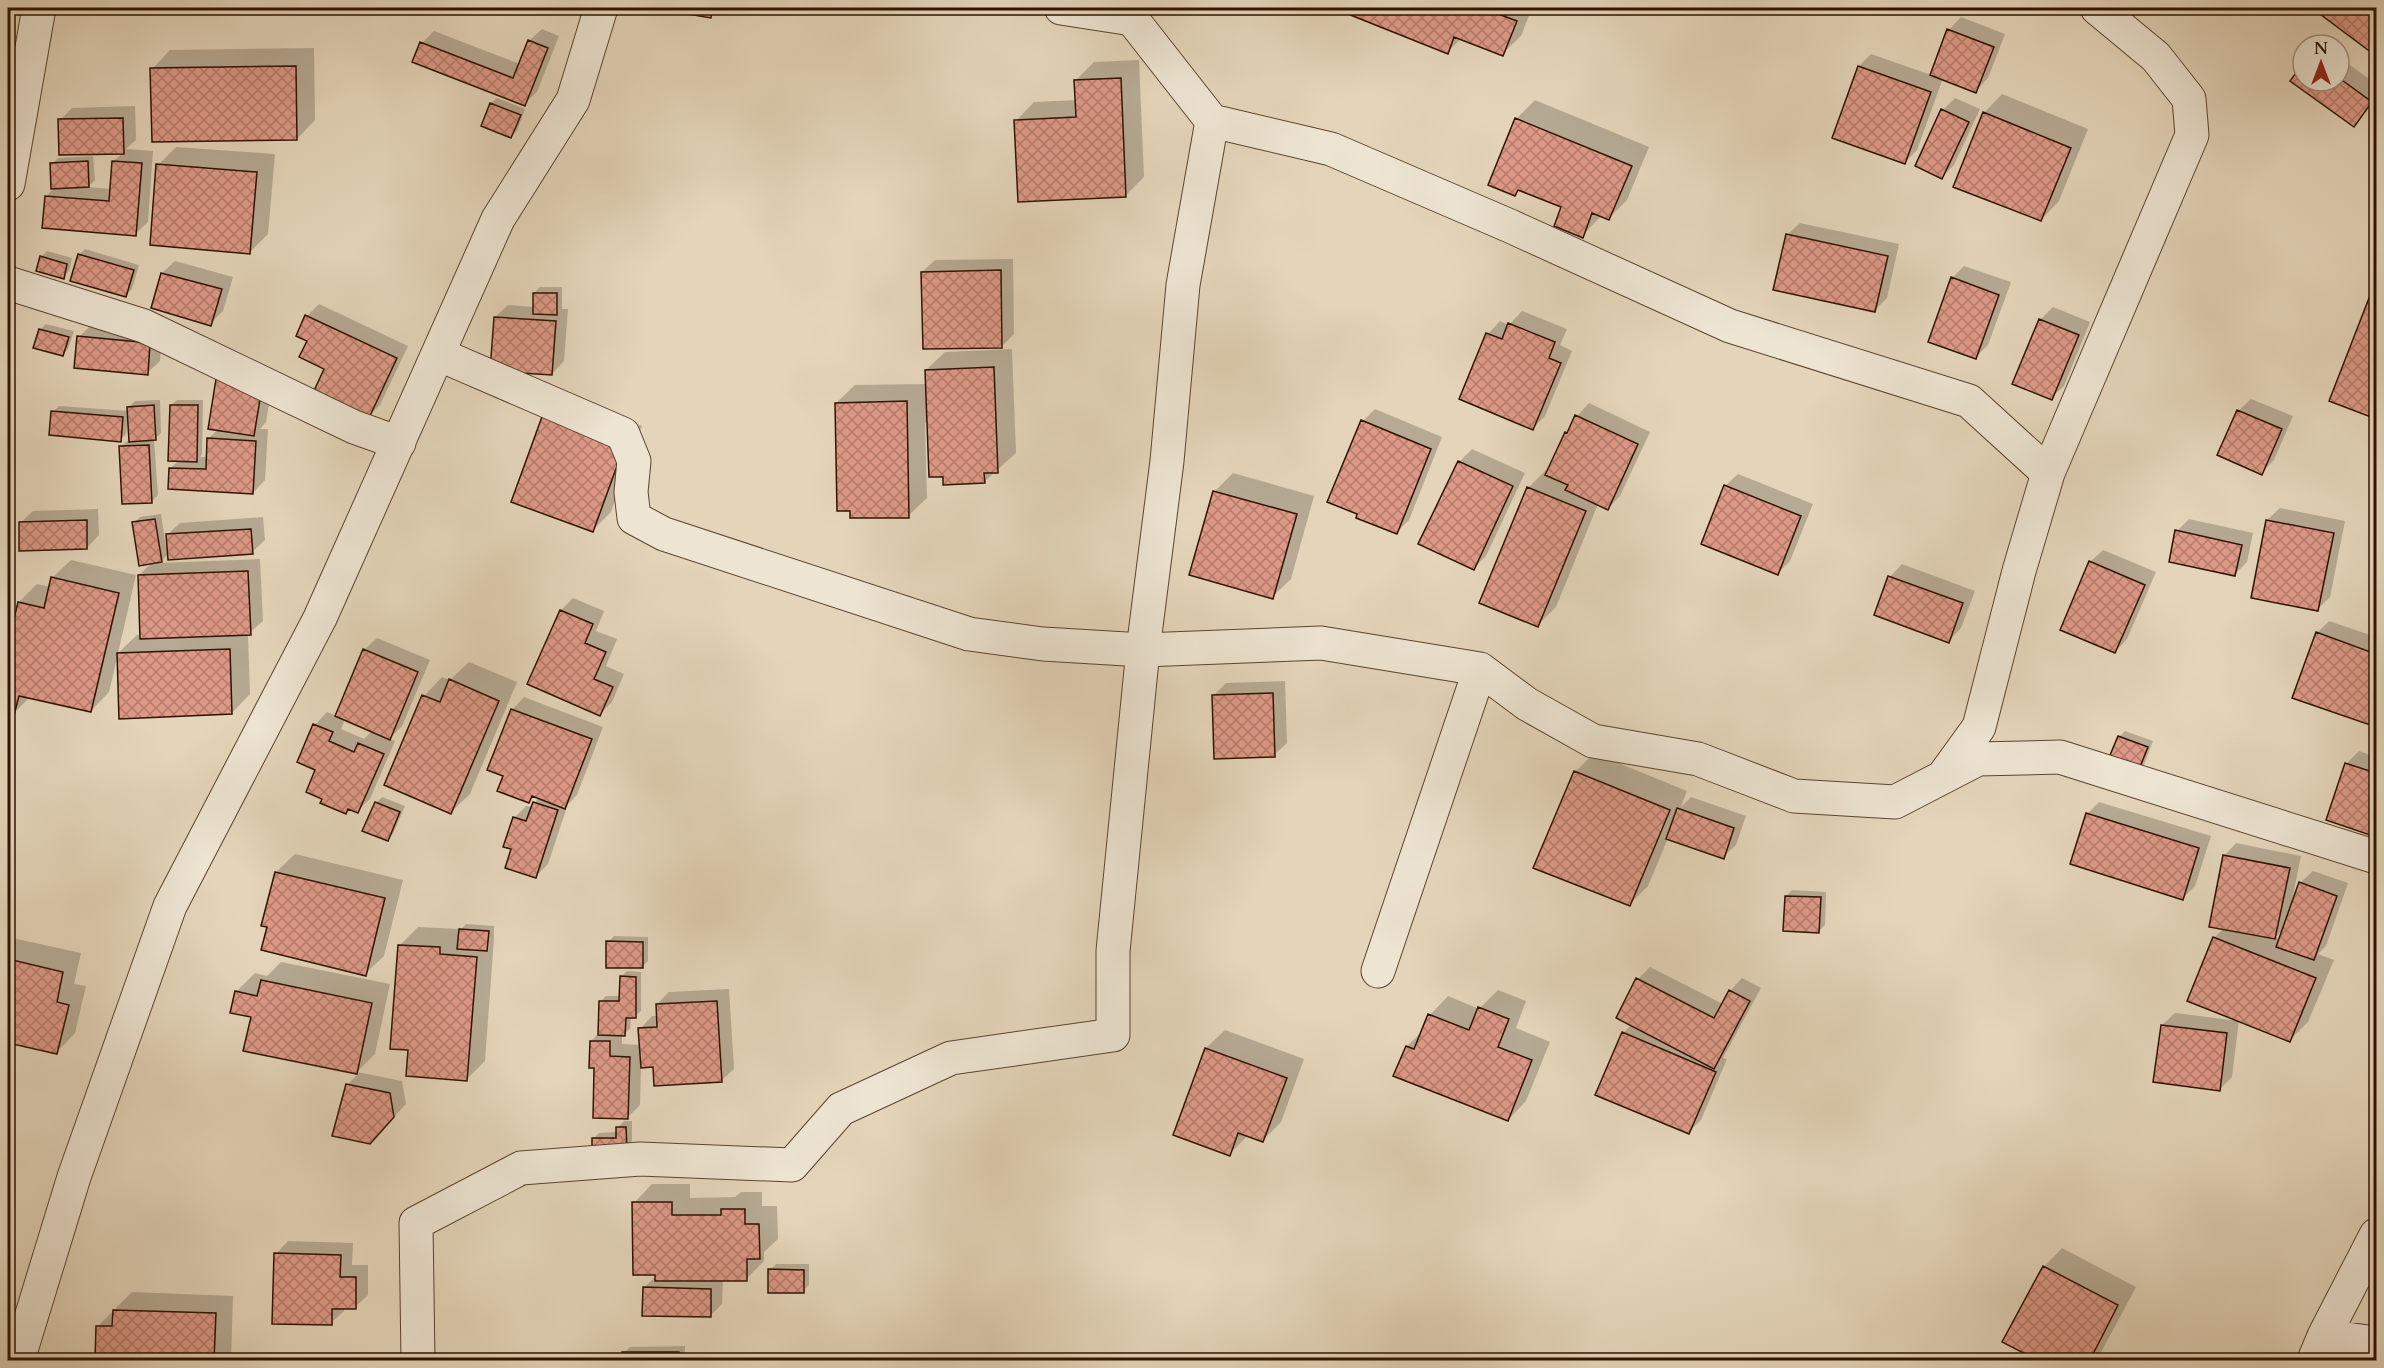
<svg xmlns="http://www.w3.org/2000/svg" width="2384" height="1368" font-family="Cardo,serif">
<defs>
<pattern id="building-cross-hatch" width="8" height="8" patternUnits="userSpaceOnUse" patternTransform="scale(1.5)"><rect width="8" height="8" fill="#de9987"/><path d="M0 0l8 8M0 8l8-8" fill="none" stroke="#b47b6c"/></pattern>
</defs>
<rect width="100%" height="100%" fill="#e4d5ba"/>
<filter id="stains"><feTurbulence type="fractalNoise" baseFrequency=".00333" numOctaves="4"/><feColorMatrix values="0 0 0 0 .2 0 0 0 0 .09 0 0 0 0 .02 0 0 0 .5 -.17"/></filter>
<radialGradient id="worn" r=".72"><stop offset=".6" stop-color="#630" stop-opacity="0"/><stop offset="1" stop-color="#630" stop-opacity=".3"/></radialGradient>
<path fill="#0003" fill-rule="evenodd" d="M684,8H719L710,16L683,12Z
M1341,8H1532L1521,36L1502,54L1461,39L1447,52L1340,9Z
M2326,8H2376V55L2322,14Z
M1961,17L2005,34L1988,78L1976,91L1943,78L1917,150L1905,162L1859,66L1871,54L1931,75L1949,30Z
M542,29L559,36L537,92L524,104L422,43L434,31L520,64L529,41Z
M314,48L315,120L297,139L152,69L170,50Z
M2339,57L2376,84V98L2353,125L2292,81L2303,65V81H2339Z
M1139,60L1144,177L1125,196L1016,121L1034,102L1077,100L1076,80L1094,62Z
M2002,94L2088,129L2059,201L2041,220L1984,113Z
M497,98L525,109L517,131L511,136L483,125L491,103Z
M1955,98L1980,109L1954,165L1942,177L1943,110Z
M1535,100L1649,147L1627,200L1609,218L1601,216L1582,236L1563,207L1520,189L1515,194L1516,119Z
M135,106L136,140L126,149L153,151L148,222L135,234L46,197L55,187L52,164L58,158L93,156L95,180L88,187L111,189L113,162L123,152L60,120L72,108Z
M176,147L275,154L268,234L250,252L158,165Z
M1800,223L1899,244L1887,298L1875,310L1787,235Z
M85,249L139,265L132,289L126,295L79,255Z
M47,251L72,258L69,271L64,277L41,257Z
M1013,259L1014,334L1002,346L922,272L935,260Z
M175,261L233,277L223,311L210,324L153,307L162,273Z
M1964,266L2011,282L1988,345L1976,357L1952,278Z
M540,287H562V309H568L564,361L552,374L495,317L508,305L534,307V293Z
M2376,289V418L2331,400L2372,293Z
M319,304L408,346L380,405L367,418L326,368L309,340L307,316Z
M2053,307L2090,322L2064,386L2051,398L2040,320Z
M1522,311L1567,329L1560,345L1572,351L1545,416L1533,428L1488,334L1500,321L1509,325Z
M46,324L74,331L68,349L62,355L40,330Z
M91,325L162,331L160,361L147,373L79,337Z
M1012,349L1016,453L985,481L928,422L925,423L927,498L908,516L836,403L855,385L927,384L926,370L945,352Z
M274,375L266,422L260,429H268L265,480L253,493L170,469L179,460L171,405L177,400H203L202,454L200,457H208V439Z
M562,397L642,426L611,512L593,530Z
M2251,399L2293,416L2274,460L2261,473L2238,411Z
M160,400L161,433L154,440L158,495L152,501L121,447L127,441H131L129,419H128L126,434L120,440L53,412L59,406L129,411V407L135,401Z
M1589,403L1650,432L1620,496L1608,508L1598,504L1556,607L1538,625L1528,488L1546,470L1548,471L1566,433L1577,416Z
M1375,409L1442,437L1409,520L1396,533L1363,421Z
M1472,449L1525,473L1486,556L1474,568L1420,544L1460,461Z
M1233,473L1314,496L1291,579L1272,597L1214,492Z
M1738,474L1813,504L1790,561L1778,573L1725,486Z
M2280,508L2345,521L2330,597L2318,609L2267,520Z
M98,509L99,535L87,548L20,523L33,511Z
M161,514L166,547H168L167,535L180,523L263,517L265,540L252,552L169,553L159,563L260,559L263,621L248,634L250,694L232,713L117,658L109,692L91,711L30,697L14,713L8,712V638L12,634L19,602L37,584L50,587L52,578L71,560L136,575L118,653L137,635H142L139,575L153,562L134,523L140,517Z
M2189,519L2253,533L2247,562L2235,574L2177,531Z
M2103,550L2156,572L2127,639L2115,652L2090,562Z
M1902,564L1975,591L1961,628L1949,641L1890,577Z
M573,598L604,611L596,631L617,639L606,666L624,674L612,702L600,714L561,610Z
M2329,621L2376,637V726L2294,697L2317,633Z
M377,638L430,660L402,726L389,739L395,741L370,799L357,811L350,808L346,813L324,798L317,769L315,725L327,712L336,716L364,650ZM345,719L372,731L364,739L341,729Z
M469,662L517,682L470,794L451,812L424,696L442,677L450,680Z
M1285,681L1287,743L1274,755L1213,696L1226,683Z
M524,697L603,727L577,795L568,804L548,864L535,877L513,848L514,818L526,806L532,807L539,797L534,796L529,801L505,775L512,710Z
M2125,731L2153,741L2144,765L2138,770L2119,737Z
M2359,751L2376,757V836L2328,819L2346,764Z
M1594,753L1687,791L1681,807L1691,797L1746,816L1736,845L1723,857L1668,838L1648,886L1629,905L1575,772Z
M382,797L405,806L393,834L387,840L376,803Z
M2099,802L2211,836L2195,886L2183,898L2087,814Z
M2236,843L2301,856L2292,900H2294L2300,883L2313,871L2348,883L2326,946L2318,954L2334,960L2308,1022L2290,1040L2239,1020L2232,1077L2219,1090L2162,1025L2175,1013L2239,1021L2214,938L2224,928V856ZM2284,928L2280,939L2276,937Z
M295,854L403,880L384,956L365,974L276,872Z
M1792,890L1826,892L1825,925L1819,931L1786,896Z
M466,924L494,926V939L485,1061L466,1080L409,1049L400,945L418,927L458,929V933Z
M614,936L648,937V961L642,967L608,942Z
M8,937L81,953L74,984L86,986L75,1033L57,1052L8,1041Z
M281,962L390,984L375,1054L357,1072L402,1081L406,1104L370,1143L347,1085L359,1073L245,1050L253,1016L236,992L255,973L267,976Z
M1650,967L1723,1004L1730,991L1742,978L1761,988L1723,1058L1727,1059L1701,1120L1689,1132L1623,1033L1632,1024L1638,979Z
M627,971L641,972V1011L635,1016H631L630,1029L622,1035V1044L641,1045L640,1029L652,1016H658L657,1004L669,992L729,989L734,1069L721,1081L654,1065L641,1066L640,1105L628,1117L596,1066L591,1041L599,1033L600,1002L606,996H621V977Z
M1498,990L1526,1001L1516,1028L1550,1042L1526,1101L1508,1120L1395,1076L1407,1046L1424,1030L1430,1015L1448,996L1479,1009Z
M1225,1030L1304,1059L1281,1122L1263,1140L1248,1135L1229,1155L1174,1135L1206,1048Z
M624,1121H632V1141L626,1147L593,1139L599,1133L618,1132V1127Z
M652,1184H690V1198L735,1197L741,1192H762V1206H777L778,1239L764,1252V1261L746,1279H723L722,1304L710,1316L644,1288L656,1276L634,1203Z
M288,1241L353,1243L352,1265H368V1295L355,1307H344V1311L331,1323L276,1254Z
M2062,1248L2136,1287L2097,1360H2040L2004,1342L2044,1267Z
M776,1264H809V1285L803,1291L770,1270Z
M132,1292L233,1296L231,1360H97V1327Z
M685,1346V1360H624V1353L630,1347Z"/>
<path fill="url(#building-cross-hatch)" stroke="#2f1200" stroke-width="1.5" d="M682,8H721V9L712,8L711,18L681,13Z
M1339,8H1482L1517,21L1503,56L1454,37L1448,54L1338,10Z
M2324,8H2376V56L2320,14Z
M1947,29L1994,47L1976,93L1930,75Z
M528,40L548,48L525,106L412,62L420,42L513,78Z
M2303,63V81H2339V78L2372,102L2354,127L2290,81Z
M296,66L297,140L152,142L150,68Z
M1858,66L1931,92L1905,164L1832,138Z
M1121,78L1126,197L1018,202L1014,120L1076,117L1074,80Z
M490,103L521,115L511,138L481,126Z
M1941,109L1969,122L1942,179L1915,166Z
M1983,112L2071,148L2041,221L1953,187Z
M123,118L124,154L59,155L58,119Z
M1515,118L1632,166L1609,220L1592,213L1583,238L1554,226L1561,207L1518,190L1515,196L1488,185Z
M88,161L89,187L51,189L50,163Z
M112,161L142,163L136,236L42,228L45,196L109,201Z
M156,164L257,172L250,254L150,245Z
M1786,234L1888,256L1875,312L1773,290Z
M78,254L134,270L126,297L70,281Z
M40,256L67,264L64,279L36,271Z
M1001,270L1002,348L923,349L921,272Z
M161,273L222,289L211,326L151,308Z
M1951,277L1999,295L1976,359L1928,342Z
M533,293H557V315L533,314Z
M2371,293L2376,295V419L2329,401Z
M305,315L397,358L368,420L313,393L324,369L299,357L307,341L296,336Z
M494,317L556,321L552,375L490,371Z
M2039,319L2079,335L2052,400L2012,384Z
M1508,323L1555,342L1549,358L1561,363L1533,430L1459,399L1486,333L1502,339Z
M39,329L69,337L63,356L33,348Z
M77,336L150,343L148,375L74,368Z
M994,367L998,473H984L985,483L943,485V477H929L925,370Z
M216,379L262,387L254,436L208,429Z
M907,401L909,518H850V511H837L835,403Z
M154,405L156,440L129,442L127,407Z
M170,405H198L197,462L168,461Z
M2237,410L2282,429L2262,475L2217,455Z
M51,411L123,417L121,442L49,435Z
M543,414L625,444L593,532L511,502Z
M1575,415L1638,444L1608,510L1565,490L1568,485L1545,475L1565,432L1567,433Z
M1361,420L1431,449L1397,534L1356,518L1357,514L1327,502Z
M207,438L256,441L253,494L168,489L169,468L206,469Z
M149,445L152,503L122,504L119,446Z
M1458,461L1513,486L1474,570L1418,544Z
M1724,485L1801,516L1778,575L1701,544Z
M1527,487L1586,511L1538,627L1479,603Z
M1213,491L1297,514L1273,599L1189,575Z
M155,519L162,562L139,566L132,522Z
M87,520V549L19,551V522Z
M2266,520L2334,533L2318,611L2251,598Z
M251,529L253,554L168,560L166,534Z
M2175,530L2242,545L2235,576L2169,562Z
M2089,561L2145,585L2115,653L2060,630Z
M248,571L251,635L140,639L138,575Z
M1888,576L1963,603L1949,643L1874,615Z
M51,577L119,593L91,712L19,696L14,715L8,713V644L18,602L44,608Z
M560,610L593,624L585,643L606,652L594,679L613,687L600,716L527,684Z
M2316,632L2376,654V727L2292,698Z
M230,649L232,714L119,719L117,653Z
M363,649L418,672L390,740L335,716Z
M449,679L499,701L451,814L384,785L422,695L440,702Z
M1273,693L1275,757L1214,759L1212,695Z
M511,709L592,739L565,809L532,796L529,803L497,791L503,776L487,770Z
M313,724L333,732L329,741L354,752L358,743L384,754L358,813L348,809L346,814L320,803L322,799L306,792L315,770L297,762Z
M2118,736L2148,747L2138,772L2108,760Z
M2345,763L2376,773V837L2326,820Z
M1574,771L1670,810L1630,906L1533,868Z
M375,802L400,812L388,841L362,831Z
M533,802L558,810L536,878L505,868L511,849L503,847L513,817L526,821Z
M1677,808L1734,828L1724,859L1666,839Z
M2086,813L2199,848L2183,900L2070,864Z
M2223,855L2290,868L2275,939L2209,927Z
M275,872L385,898L366,976L261,950L267,927L261,926Z
M2299,882L2337,896L2314,960L2276,947Z
M1785,896L1821,897L1819,933L1783,931Z
M459,929L489,931L487,951L457,949Z
M2213,937L2316,978L2290,1042L2187,1001Z
M606,941L643,942V968H606Z
M398,945L440,947V954L477,957L467,1081L406,1076L408,1050L390,1049Z
M8,959L63,972L57,1002L69,1005L57,1054L8,1043Z
M620,976L636,977V1018H626L625,1036L598,1035L599,1001H619Z
M1636,978L1714,1018L1729,990L1750,1001L1714,1069L1616,1018Z
M261,980L372,1003L357,1074L243,1051L251,1017L230,1013L235,991L257,996Z
M717,1001L722,1082L654,1086L653,1067L641,1068L638,1028L657,1027L656,1004Z
M1478,1007L1509,1019L1498,1047L1532,1060L1508,1121L1393,1076L1406,1046L1414,1049L1428,1014L1469,1030Z
M2161,1025L2227,1033L2220,1091L2153,1082Z
M1622,1032L1716,1072L1689,1134L1595,1095Z
M590,1041H610V1056L630,1057L628,1119L593,1118L594,1068H589Z
M1205,1048L1287,1078L1263,1142L1238,1133L1230,1156L1173,1135Z
M346,1084L390,1093L394,1117L370,1144L332,1136Z
M616,1127H626L627,1148L592,1149V1138H616Z
M632,1202H672V1215H721V1209H745V1224H759L760,1259H747V1281H655V1275H633Z
M274,1253L341,1255L340,1277H356V1309H332V1325L272,1324Z
M2043,1266L2118,1305L2090,1360H2037L2002,1342Z
M768,1269L804,1270V1293H768Z
M643,1287L711,1289V1317L642,1316Z
M113,1310L216,1313L214,1360H95L96,1326H112Z
M622,1352H679L680,1360H622Z"/>
<g fill="none" stroke-linecap="round" stroke-linejoin="round">
<g stroke="#5c432e" stroke-width="35">
<path id="minor" d="M1212,121L1331,149L1510,226L1730,326L1969,401L2048,473L2019,571L1979,727L1945,774
M8,184L39,8
M8,283L144,326L354,427L399,443
M438,354L623,434L634,461L631,492L634,518L664,534L969,634L1043,644L1143,650L1321,643L1480,669L1527,704L1593,741L1698,759L1794,796L1895,802L1978,759L2060,757L2376,857
M2048,473L2192,135L2189,99L2156,57L2097,8
M1378,971L1480,669
M2324,1336L2376,1343
M18,1360L74,1177L170,906L320,618L498,219L573,100L601,8
M418,1360L416,1223L521,1168L640,1159L792,1165L841,1109L951,1058L1113,1035V951L1143,650L1167,461L1183,285L1212,121L1132,19L1061,8
M2314,1360L2324,1336L2376,1235"/>
</g>
<use href="#minor" stroke="#ede4d2" stroke-width="33"/>
</g>
<rect width="2384" height="1368" fill="none" stroke="#e4d5ba" stroke-width="30"/>
<rect x="9" y="9" width="2366" height="1350" fill="none" stroke="#2f1200" stroke-width="3"/>
<rect x="15" y="15" width="2354" height="1338" fill="none" stroke="#2f1200" stroke-width="1.5"/>
<g transform="translate(2321 63)"><circle r="28" fill="#ede4d2" stroke="#a1907e" stroke-width="1.5"/>
<path d="M0-4.5L10 22L0 15L-10 22Z" fill="#8f2418"/>
<text y="-9" font-size="16" font-weight="bold" text-anchor="middle" fill="#2f1200">N</text>
</g>
<rect width="100%" height="100%" filter="url(#stains)"/>
<rect width="100%" height="100%" fill="url(#worn)"/>
</svg>
